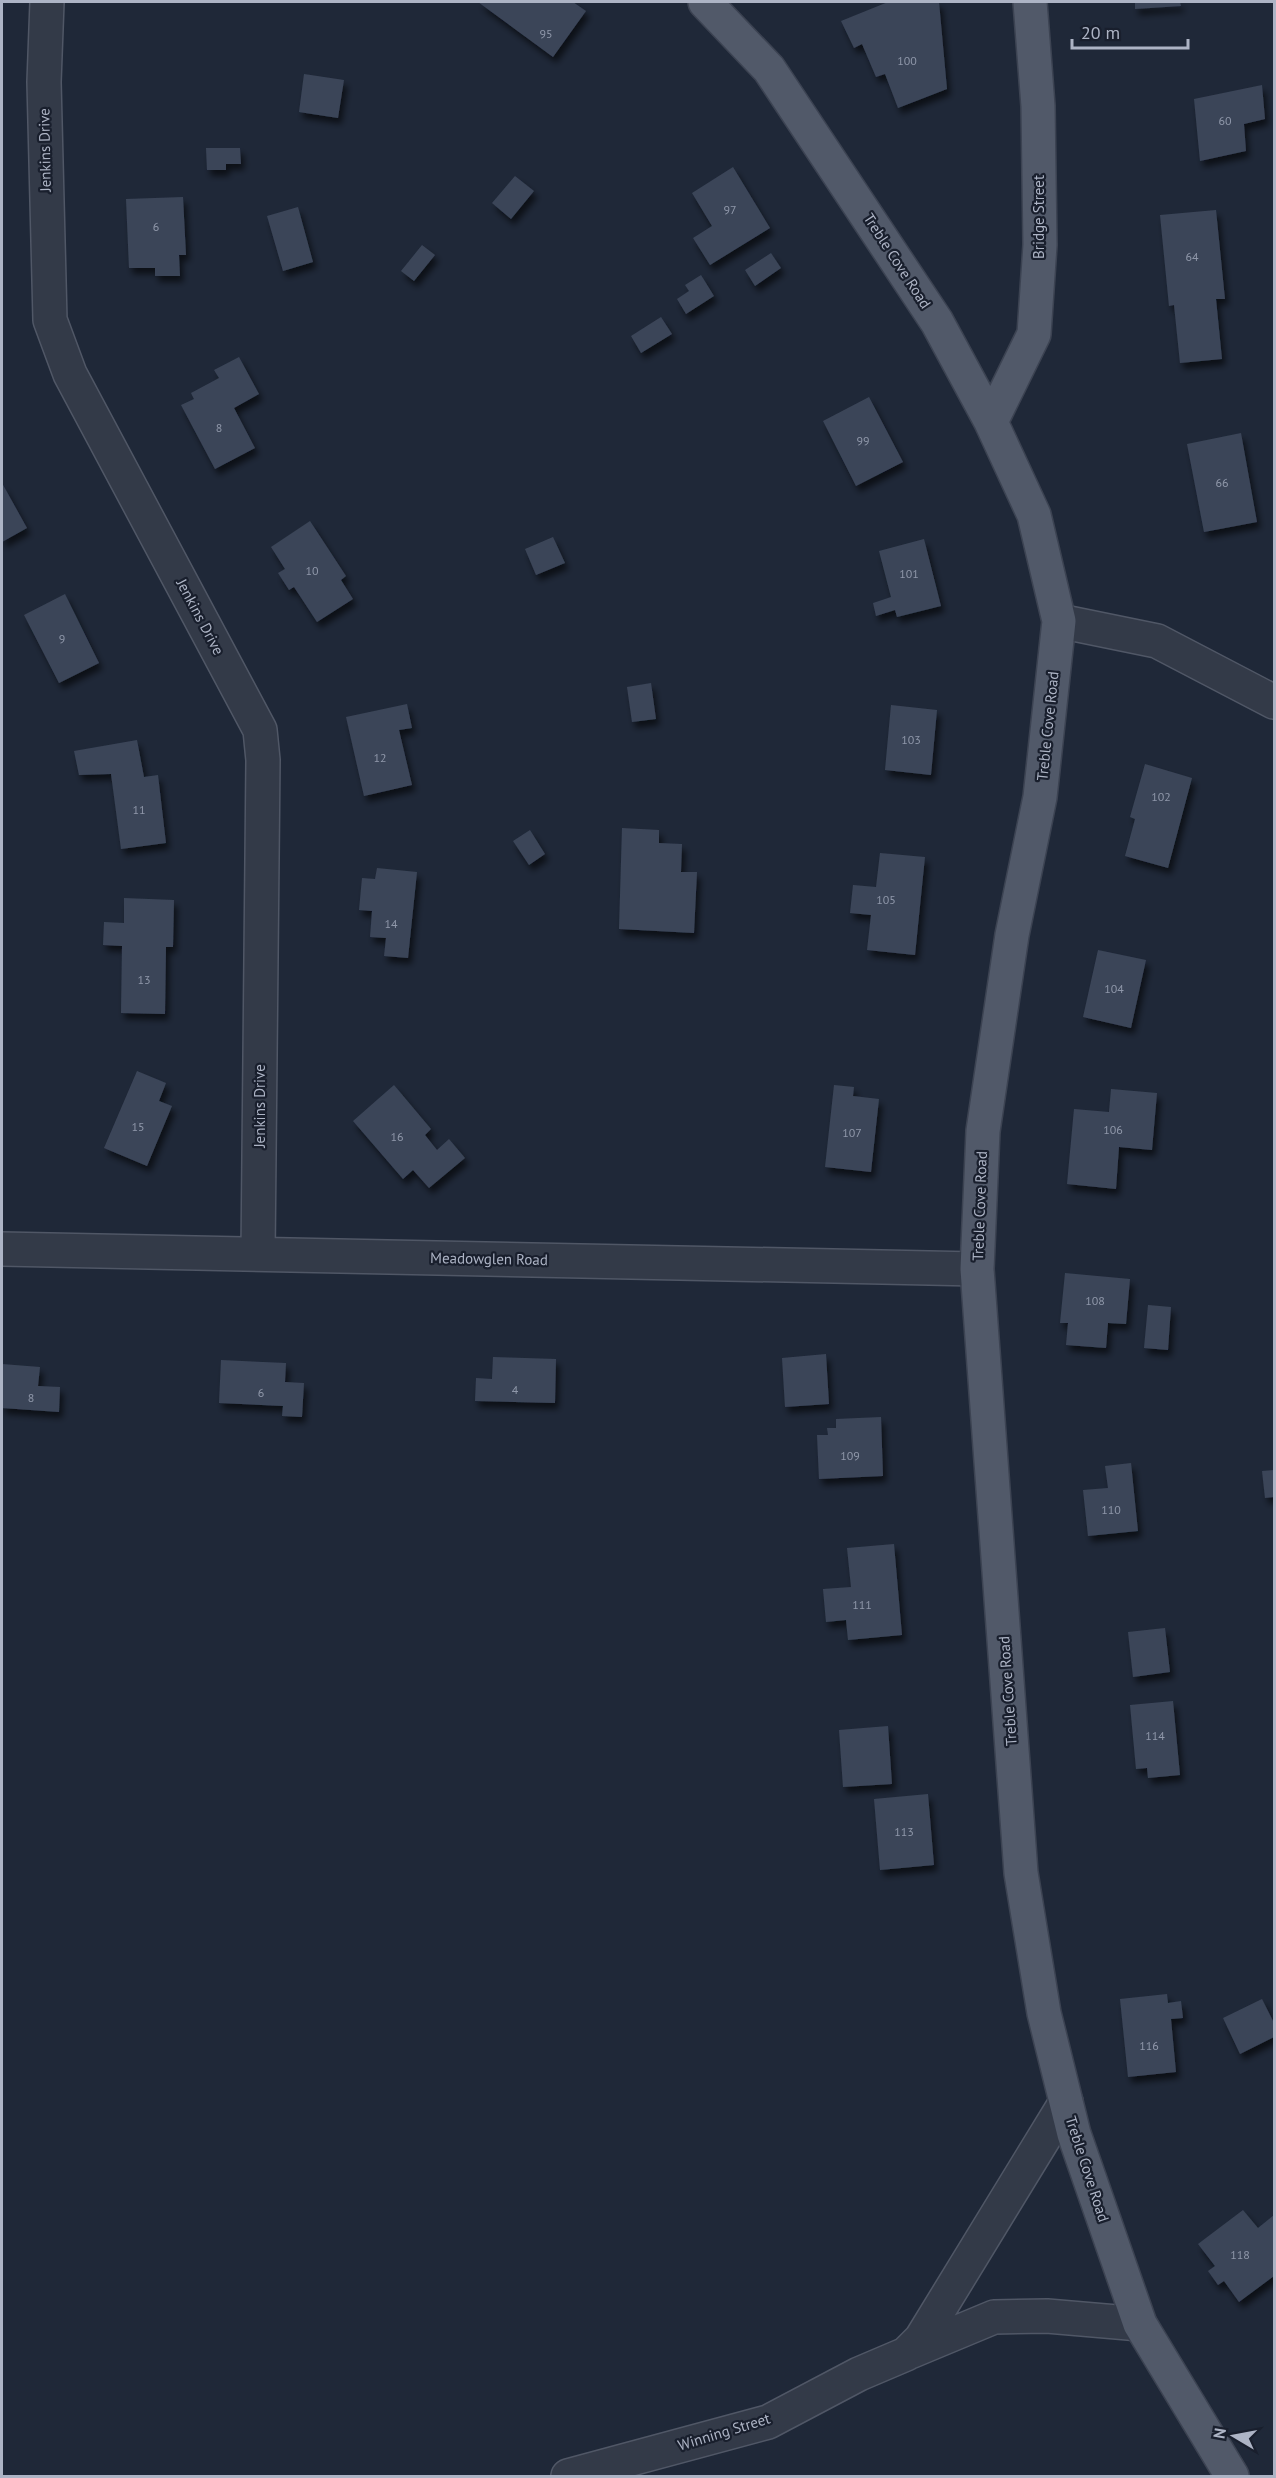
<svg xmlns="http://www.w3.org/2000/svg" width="1276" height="2478" font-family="'PT Sans',sans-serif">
<defs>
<filter id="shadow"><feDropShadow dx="3.5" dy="6" stdDeviation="3" flood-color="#0009"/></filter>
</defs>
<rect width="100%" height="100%" fill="#1f2838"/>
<path fill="#3b4558" filter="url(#shadow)" d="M478,2H573L586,11L553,57Z
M888,2H939L947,89L898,108L885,74L876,77L862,44L854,48L841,21Z
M1135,2H1180L1181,6L1135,9Z
M304,74L344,80L338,118L299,112Z
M1262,85L1265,119L1244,124L1246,151L1200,161L1194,99Z
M206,148H240L241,164H226V170H207Z
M733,167L770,228L710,265L693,238L712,226L692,193Z
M515,176L534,191L511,219L492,203Z
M183,197L186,255H179L180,276H155V268H129L126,199Z
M298,207L313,262L283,271L267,216Z
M1216,210L1225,299H1216L1222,359L1180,363L1174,305L1169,306L1160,215Z
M422,245L435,255L414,281L401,271Z
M771,253L781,268L755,286L745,270Z
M701,275L714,296L686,314L677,299L689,291L685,285Z
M661,317L672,334L641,353L631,336Z
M239,357L259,394L234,408L255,448L215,469L181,405L194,399L191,393L219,378L214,370Z
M869,397L903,462L856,486L823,421Z
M1241,433L1257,522L1204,532L1187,444Z
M2,483L27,528L2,542Z
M310,521L346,576L341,580L353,599L317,622L294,587L289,590L278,573L285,569L271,547Z
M553,537L565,563L536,575L525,549Z
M924,539L941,606L897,617L895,610L876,616L873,603L891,597L879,551Z
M65,594L99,663L59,683L24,615Z
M651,683L656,719L632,722L627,687Z
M407,704L412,728L399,730L412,785L364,796L346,717Z
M891,705L937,710L931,775L885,770Z
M137,740L144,777L158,775L166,843L121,849L111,774L79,775L74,751Z
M1145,764L1192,778L1168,868L1125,856L1135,819L1130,817Z
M622,828L659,830V843L682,844L681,872H697L694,933L619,929Z
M530,830L545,854L529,865L513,841Z
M880,853L925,857L915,955L867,950L871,915L850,913L853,885L876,887Z
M377,868L417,872L408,958L384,956L386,938L370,937L372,911L359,910L362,878L375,879Z
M124,898L174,900L173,947H166L165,1014L121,1013L122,946L103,945L104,922L124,923Z
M1098,950L1146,960L1131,1028L1083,1017Z
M137,1071L166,1083L159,1101L172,1106L147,1166L104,1148Z
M394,1085L431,1129L425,1135L437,1150L449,1139L465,1158L429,1188L413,1170L403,1179L353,1121Z
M834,1085L854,1087L853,1096L879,1099L871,1172L825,1167Z
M1111,1089L1157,1093L1152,1150L1119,1147L1116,1189L1067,1184L1074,1109L1109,1112Z
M1065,1273L1130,1279L1126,1324L1108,1323L1106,1348L1066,1345L1068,1323H1060Z
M1148,1305L1171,1307L1168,1350L1144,1348Z
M826,1354L829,1404L785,1407L782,1358Z
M493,1357L556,1359L555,1403L475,1401L476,1378L492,1379Z
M221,1360L286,1363L285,1382L304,1383L302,1417L282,1416L283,1406L219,1403Z
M2,1364L40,1367L38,1386L60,1387L59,1412L2,1408Z
M881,1417L883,1476L819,1479L817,1435H828L827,1428H836V1419Z
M1131,1463L1138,1531L1088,1536L1083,1490L1108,1488L1105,1466Z
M1274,1470V1497L1265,1498L1262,1471Z
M894,1544L902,1635L848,1640L846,1620L826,1622L823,1589L851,1587L847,1548Z
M1165,1628L1170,1672L1133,1677L1128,1632Z
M1173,1701L1180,1775L1148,1778L1147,1768L1136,1769L1130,1705Z
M888,1726L892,1784L843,1787L839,1730Z
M928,1794L934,1865L880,1870L874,1799Z
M1167,1994L1168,2003L1181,2001L1183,2018L1171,2019L1176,2072L1128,2077L1120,1999Z
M1262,1999L1274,2023V2037L1240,2054L1223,2018Z
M1243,2210L1258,2228L1274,2215V2276L1239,2302L1224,2281L1218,2285L1208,2271L1215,2266L1198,2244Z"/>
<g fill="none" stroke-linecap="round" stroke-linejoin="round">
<g stroke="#505766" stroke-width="36">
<path id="minor" d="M47,2L44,82L50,320L70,374L260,730L263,760L258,1254
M1059,621L1157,641L1274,702
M2,1249L977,1269
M910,2352L994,2317L1047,2316L1140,2324
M568,2476L768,2422L859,2374L906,2354L921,2339L1066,2102"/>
</g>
<g stroke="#3c4352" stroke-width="36">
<path id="major" d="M705,2L769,69L937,322L991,422L1034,515L1059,621L1040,797L1012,935L983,1131L977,1269L1021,1873L1044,2013L1074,2134L1140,2324L1232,2476
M991,422L1034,334L1040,245L1038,106L1030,2"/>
</g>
<use href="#minor" stroke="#333a48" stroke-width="33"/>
<use href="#major" stroke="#515969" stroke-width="33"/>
</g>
<g text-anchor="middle" stroke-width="4.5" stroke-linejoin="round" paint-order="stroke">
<g font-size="12" fill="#9098aa">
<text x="546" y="38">95</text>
<text x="907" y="65">100</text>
<text x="1225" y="125">60</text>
<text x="730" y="214">97</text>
<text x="156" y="231">6</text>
<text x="1192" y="261">64</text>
<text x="219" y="432">8</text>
<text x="863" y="445">99</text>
<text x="1222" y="487">66</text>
<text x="312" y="575">10</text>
<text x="909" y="578">101</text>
<text x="62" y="643">9</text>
<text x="911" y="744">103</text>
<text x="380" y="762">12</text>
<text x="1161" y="801">102</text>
<text x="139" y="814">11</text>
<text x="886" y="904">105</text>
<text x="391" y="928">14</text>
<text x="144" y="984">13</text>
<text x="1114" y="993">104</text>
<text x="138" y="1131">15</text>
<text x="1113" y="1134">106</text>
<text x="852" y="1137">107</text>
<text x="397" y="1141">16</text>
<text x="1095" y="1305">108</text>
<text x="515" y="1394">4</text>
<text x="261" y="1397">6</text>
<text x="31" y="1402">8</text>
<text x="850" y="1460">109</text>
<text x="1111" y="1514">110</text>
<text x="862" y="1609">111</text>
<text x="1155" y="1740">114</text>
<text x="904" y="1836">113</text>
<text x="1149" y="2050">116</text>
<text x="1240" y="2259">118</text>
</g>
<g font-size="15" fill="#adb4c5" stroke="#191f2d">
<text transform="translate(45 150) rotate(-91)" y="5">Jenkins Drive</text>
<text transform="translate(1039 217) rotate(-90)" y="5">Bridge Street</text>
<text transform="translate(897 261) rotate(57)" y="5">Treble Cove Road</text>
<text transform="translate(200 617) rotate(62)" y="5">Jenkins Drive</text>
<text transform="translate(1048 726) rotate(-84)" y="5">Treble Cove Road</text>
<text transform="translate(260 1106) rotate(-90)" y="5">Jenkins Drive</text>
<text transform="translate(980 1206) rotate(-88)" y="5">Treble Cove Road</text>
<text transform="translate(489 1259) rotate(1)" y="5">Meadowglen Road</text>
<text transform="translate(1008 1691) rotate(-94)" y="5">Treble Cove Road</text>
<text transform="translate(1087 2169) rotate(72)" y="5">Treble Cove Road</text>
<text transform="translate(724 2432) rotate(-17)" y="5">Winning Street</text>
</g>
</g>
<rect width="1276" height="2478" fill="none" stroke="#adb4c5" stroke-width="6"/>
<g transform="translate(1234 2436) rotate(280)" stroke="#191f2d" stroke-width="4.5" paint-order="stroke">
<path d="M0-4.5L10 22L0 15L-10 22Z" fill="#adb4c5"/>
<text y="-9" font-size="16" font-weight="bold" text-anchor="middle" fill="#adb4c5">N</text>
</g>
<path d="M1072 39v9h116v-9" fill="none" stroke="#adb4c5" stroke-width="3"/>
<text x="1081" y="39" font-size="18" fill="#adb4c5" stroke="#191f2d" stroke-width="4.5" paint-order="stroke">20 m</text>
</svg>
